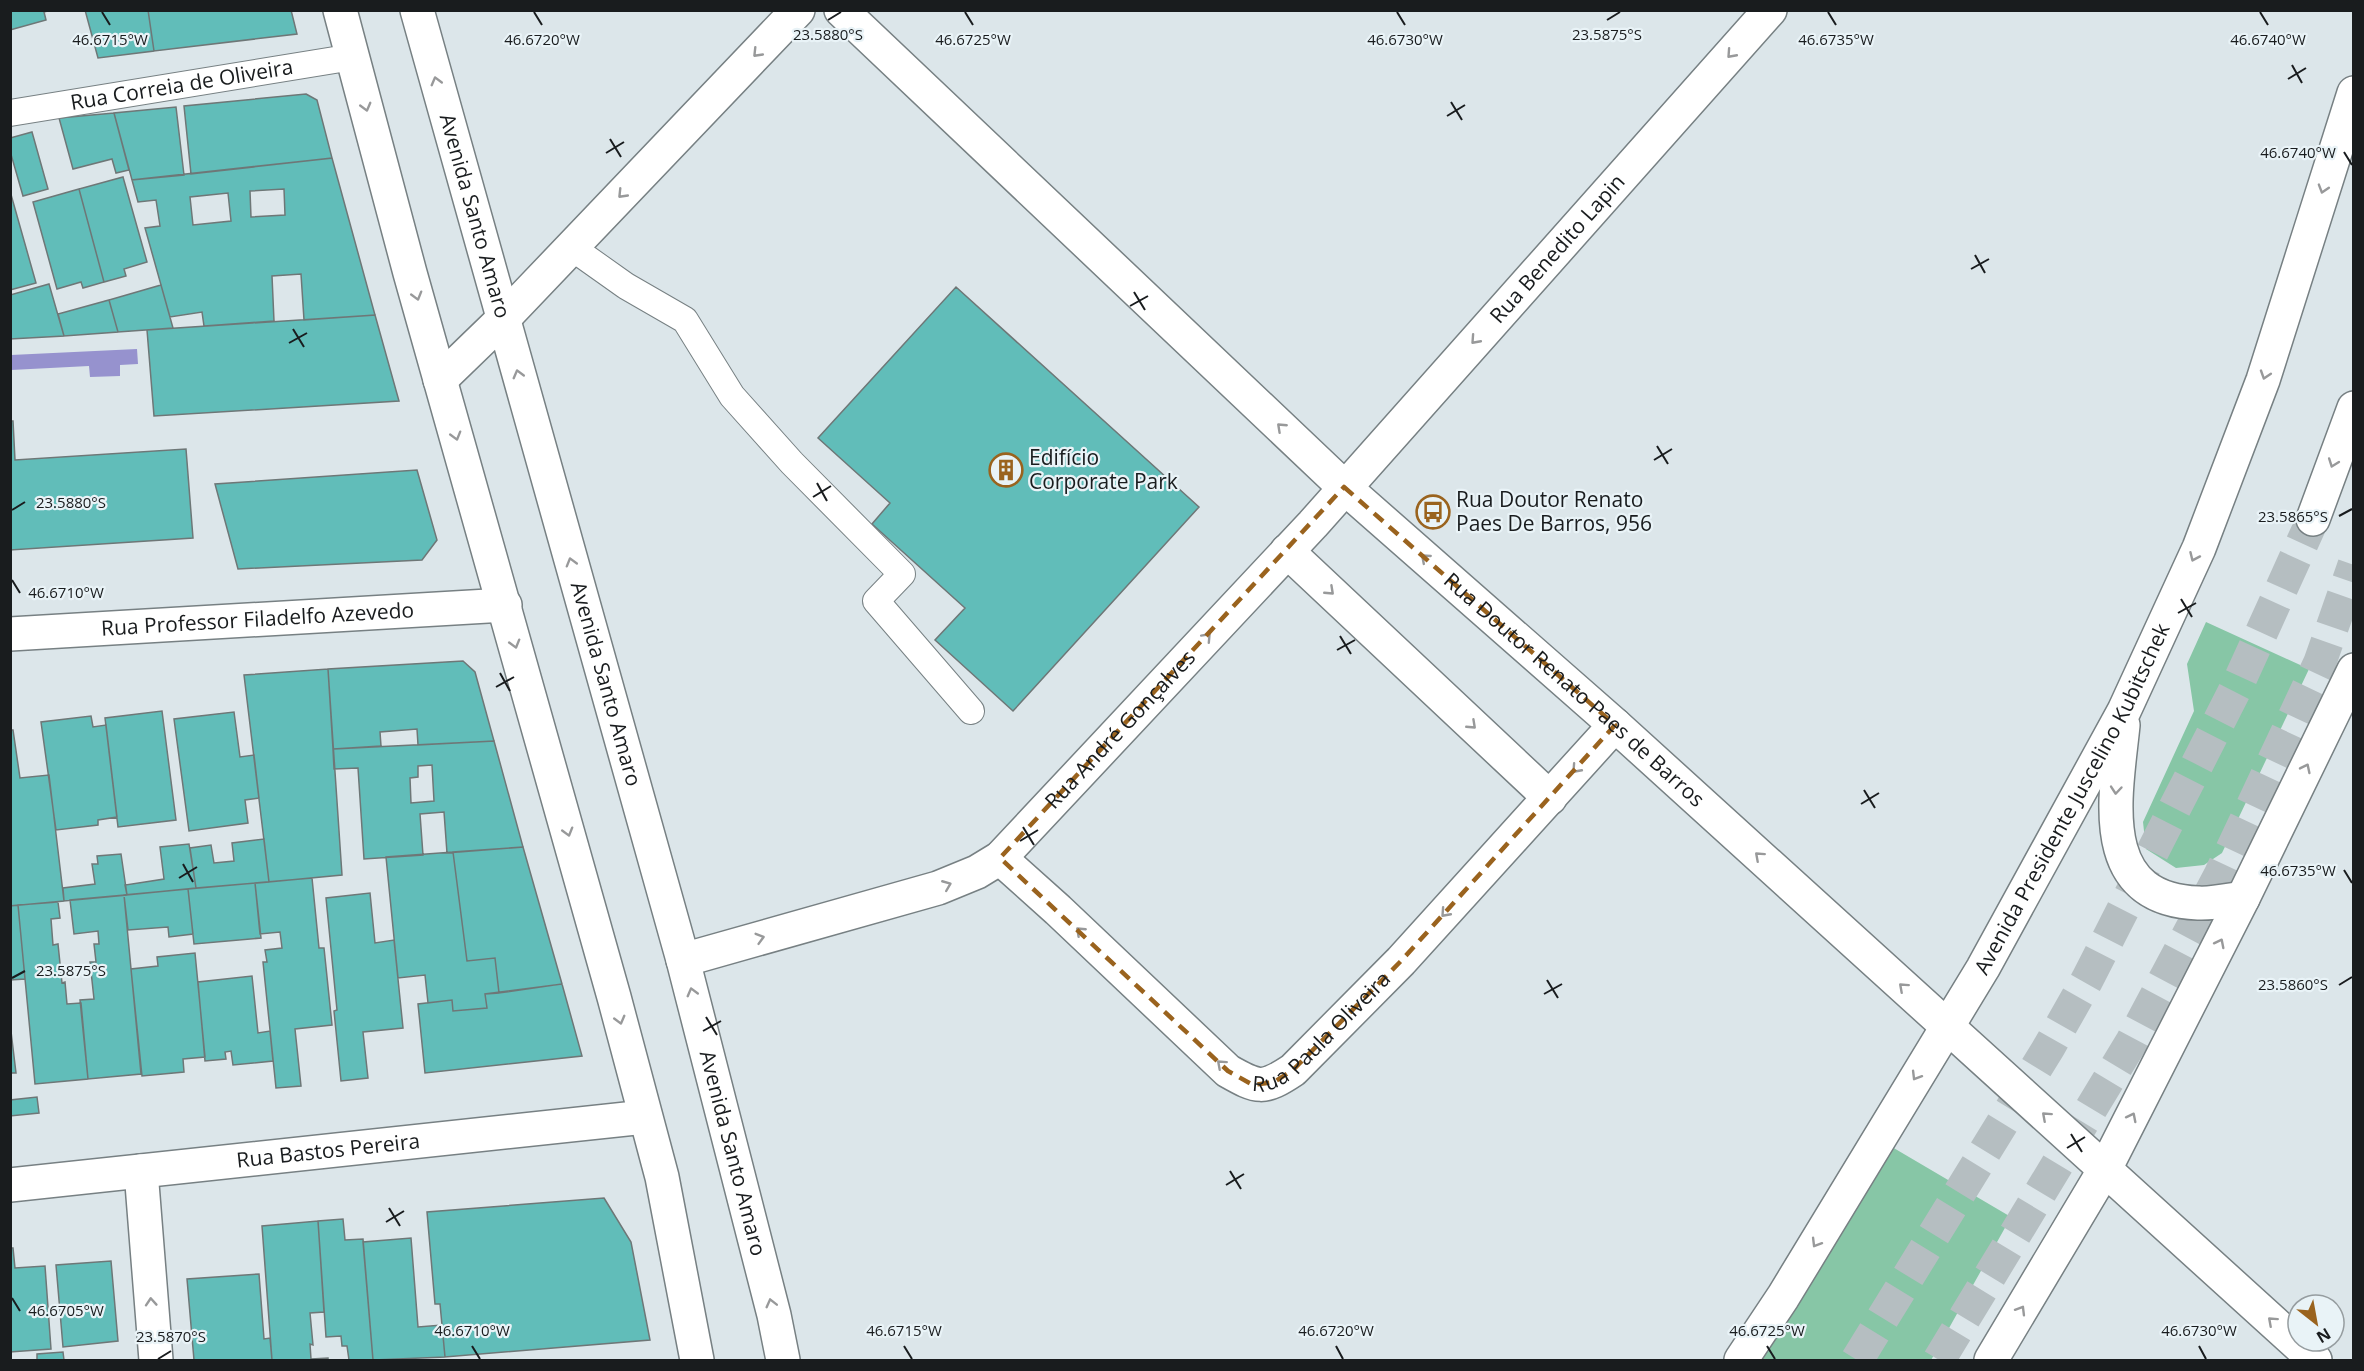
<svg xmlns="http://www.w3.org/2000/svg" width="2364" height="1371" font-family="'Open Sans',sans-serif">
<rect width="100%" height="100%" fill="#dce6ea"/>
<path fill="#87c6a6" d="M2206,622L2309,669L2222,853L2204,865L2176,868L2146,849L2143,822L2194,711L2187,664Z
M1892,1147L2011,1217L1934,1355L1931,1360H1753Z"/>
<path fill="#9692ce" d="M137,349L138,364L120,365V376L90,377L89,366L11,370V355Z"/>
<path fill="#61bdb9" stroke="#6e7777" stroke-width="1.5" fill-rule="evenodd" d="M10,10H51L44,12L46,20L10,30Z
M85,10H148L154,51L98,58Z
M148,10H291L297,34L154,51Z
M306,94L317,100L332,158L191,174L184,106Z
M176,107L184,175L132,180L114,113Z
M114,113L129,170L116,173L112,159L73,169L59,118Z
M32,132L48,189L23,196L10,151V138Z
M332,158L375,315L304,320L301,274L272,276L274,321L204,326L202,312L170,317L145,228L160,226L156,200L138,202L132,180ZM284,189L285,215L251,217L250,191ZM228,193L231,221L193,225L190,197Z
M123,177L147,262L124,269L126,276L104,282L79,189Z
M79,189L104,282L83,288L81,282L57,289L33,202Z
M10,191L36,283L10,290Z
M49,284L64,336L10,339V295Z
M161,285L173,328L118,332L109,300Z
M956,287L1199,507L1013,711L935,640L965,608L872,524L890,503L818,438Z
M109,300L118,332L64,336L58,314Z
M375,315L399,401L154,416L147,330Z
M10,421H13L15,460L186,449L193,538L10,550Z
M417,470L437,540L422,560L238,569L215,484Z
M463,661L475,672L494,741L418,745L417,729L380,732L381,746L333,749L328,669Z
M328,669L342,875L269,882L244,675Z
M162,711L176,820L118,827L105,718Z
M234,712L240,757L254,755L259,798L245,800L248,823L189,831L174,719Z
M91,716L93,727L106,725L117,817L98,820V825L56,830L41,722Z
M10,730H13L20,778L49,775L64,901L10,906Z
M494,741L523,847L447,853L444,812L420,814L423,855L364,859L358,768L334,769L333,749ZM432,765L434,801L411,803L410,778L418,777V766Z
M264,839L269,882L196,888L190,848L211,845L214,863L234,861L232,843Z
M189,844L196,888L127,895L125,885L164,879L160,847Z
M523,847L562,984L499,993L495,958L467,961L453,852Z
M453,852L467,961L495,958L499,993L485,994L487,1008L453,1011L452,1000L428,1003L425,975L398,978L386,857Z
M121,854L127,895L64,901L63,888L95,884L92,864H98L97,856Z
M312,878L319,948H324L332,1025L295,1029L301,1086L276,1088L263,962H267L265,950L282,948L280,932L260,934L255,883Z
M255,883L261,938L194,944L188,889Z
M188,889L193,934L169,937L168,927L128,930L124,895Z
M370,893L375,943L394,940L403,1028L363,1032L368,1078L341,1081L334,1011L337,1010L326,898Z
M124,895L141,1074L88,1079L80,1000L94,999L90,962H96L94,944H99L98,931L74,934L70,900Z
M58,902L60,918L51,919L53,945L58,944L62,983L65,982L67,1004L81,1003L88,1079L35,1084L18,905Z
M18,905L25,979L10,980V906Z
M195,953L205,1057L183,1059L184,1072L142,1076L131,969L158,966L157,957Z
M252,976L258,1033L270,1031L273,1061L233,1065L231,1051L225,1052L226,1059L205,1061L198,982Z
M562,984L582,1056L425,1073L418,1004L452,1000L453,1011L487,1008L485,994Z
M10,1023L16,1073H10Z
M37,1097L39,1113L10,1116V1100Z
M604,1198L631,1242L650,1340L445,1357L440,1304H435L427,1212Z
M343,1219L345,1240L363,1239L373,1360H349L347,1346H342L341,1336L326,1337L318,1221Z
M318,1221L324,1312L310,1313L313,1345L310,1344L311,1359L328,1358V1360H272L262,1226Z
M411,1238L418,1327L442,1325L445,1357L373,1360L363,1242Z
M10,1248H13L15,1268L45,1266L51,1349L10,1352Z
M111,1261L118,1341L63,1347L56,1265Z
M259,1274L264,1339L270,1338L272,1360H194L187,1279Z
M63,1352L64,1360H37V1354Z"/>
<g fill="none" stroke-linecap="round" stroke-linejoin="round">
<path stroke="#b5bec1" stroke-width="33" stroke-dasharray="33 16" stroke-linecap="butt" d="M1857,1360L2049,1047L2087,980L2238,684L2313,519
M1939,1360L2132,1041L2220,875L2320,662L2354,565"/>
<g stroke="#778083" stroke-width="28">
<g id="lane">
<path id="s1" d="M10,113L353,57"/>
<path d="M571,247L626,286L685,320L732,396L792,463L902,574L876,601L971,711"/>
</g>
</g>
<g stroke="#778083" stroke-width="36">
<g id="street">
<path d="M1287,551L1550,798"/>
<path id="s2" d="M10,634L505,605"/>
<path id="s3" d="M1000,858L1058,910L1228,1071C1258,1088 1263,1090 1293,1070L1401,961L1615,725"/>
<path id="s4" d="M683,960L938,888L977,872L1000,858L1313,524L1770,10"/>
<path d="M141,1171L156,1360"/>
<path id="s5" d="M10,1185L645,1117"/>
</g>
</g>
<g stroke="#778083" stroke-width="36">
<g id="secondary">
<path id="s6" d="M841,10L1344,487L1615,725L2315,1360"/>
<path d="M440,380L503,319L798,10"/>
</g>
</g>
<g stroke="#778083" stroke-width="36">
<g id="primary">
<path d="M340,10L410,273L614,997L662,1177L697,1360"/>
<path id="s7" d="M417,10L683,960L774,1315L783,1360"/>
<path d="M2123,725C2116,795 2093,899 2198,903C2212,904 2229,900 2243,898"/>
<path id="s8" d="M1741,1360L1783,1297L1983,968L2124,711L2199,548L2263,380L2354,93"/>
<path d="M1991,1360L2105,1169L2243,898L2354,670"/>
</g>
</g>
<g stroke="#778083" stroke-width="36">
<path id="highway" d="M2313,519L2354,408"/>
</g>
<use href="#lane" stroke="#fff" stroke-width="26"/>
<use href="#street" stroke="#fff" stroke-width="33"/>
<use href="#secondary" stroke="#fff" stroke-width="33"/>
<use href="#primary" stroke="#fff" stroke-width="33"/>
<use href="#highway" stroke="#fff" stroke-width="33"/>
</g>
<defs><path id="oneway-chevron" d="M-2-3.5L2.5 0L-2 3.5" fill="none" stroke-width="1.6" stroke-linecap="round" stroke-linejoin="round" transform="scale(1.5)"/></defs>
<g stroke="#98999a">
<use href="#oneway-chevron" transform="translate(757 53) rotate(134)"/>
<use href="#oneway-chevron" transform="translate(1731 54) rotate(132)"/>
<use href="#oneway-chevron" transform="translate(436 81) rotate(-105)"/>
<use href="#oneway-chevron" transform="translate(366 107) rotate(75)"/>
<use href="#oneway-chevron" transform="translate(2323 189) rotate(107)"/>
<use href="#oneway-chevron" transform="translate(622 194) rotate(134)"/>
<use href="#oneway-chevron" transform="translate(417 296) rotate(74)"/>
<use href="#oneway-chevron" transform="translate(1475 340) rotate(132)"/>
<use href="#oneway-chevron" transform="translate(518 374) rotate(-105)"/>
<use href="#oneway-chevron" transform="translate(2265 375) rotate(108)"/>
<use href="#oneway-chevron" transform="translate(1281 427) rotate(-137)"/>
<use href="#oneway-chevron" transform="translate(456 436) rotate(74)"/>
<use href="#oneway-chevron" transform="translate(2333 463) rotate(110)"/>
<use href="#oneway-chevron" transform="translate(2194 557) rotate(114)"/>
<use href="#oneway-chevron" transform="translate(1425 558) rotate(-139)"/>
<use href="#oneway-chevron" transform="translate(571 562) rotate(-106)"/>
<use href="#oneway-chevron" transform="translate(1330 591) rotate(43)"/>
<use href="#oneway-chevron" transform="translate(1207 637) rotate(-47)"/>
<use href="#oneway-chevron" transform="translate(515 644) rotate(74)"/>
<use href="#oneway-chevron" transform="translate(1472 725) rotate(43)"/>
<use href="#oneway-chevron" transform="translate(2306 768) rotate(-64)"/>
<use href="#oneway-chevron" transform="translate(1576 769) rotate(132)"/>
<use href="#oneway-chevron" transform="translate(2116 790) rotate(95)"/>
<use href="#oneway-chevron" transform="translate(568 832) rotate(74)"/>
<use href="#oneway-chevron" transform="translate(1759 856) rotate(-138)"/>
<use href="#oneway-chevron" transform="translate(947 885) rotate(-22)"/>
<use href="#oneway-chevron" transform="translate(1445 913) rotate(132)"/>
<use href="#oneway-chevron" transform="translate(1080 931) rotate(-137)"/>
<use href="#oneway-chevron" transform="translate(760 938) rotate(-16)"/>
<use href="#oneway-chevron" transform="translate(2220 943) rotate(-63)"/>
<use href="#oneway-chevron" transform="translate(1903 987) rotate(-138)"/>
<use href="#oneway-chevron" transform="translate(692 992) rotate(-105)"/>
<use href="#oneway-chevron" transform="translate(620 1020) rotate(75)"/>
<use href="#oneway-chevron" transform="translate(1221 1064) rotate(-138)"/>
<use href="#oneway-chevron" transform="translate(1916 1076) rotate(121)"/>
<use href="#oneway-chevron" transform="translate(2046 1116) rotate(-138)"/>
<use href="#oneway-chevron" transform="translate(2132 1117) rotate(-63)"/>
<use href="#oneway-chevron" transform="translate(1816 1243) rotate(121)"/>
<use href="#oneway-chevron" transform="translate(151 1302) rotate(-94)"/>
<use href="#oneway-chevron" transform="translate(771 1303) rotate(-104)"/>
<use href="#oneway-chevron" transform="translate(2021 1310) rotate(-59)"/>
<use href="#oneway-chevron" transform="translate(2272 1321) rotate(-138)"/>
</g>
<path fill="none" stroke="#9a631e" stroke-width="4.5" stroke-dasharray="12 8" stroke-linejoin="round" d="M1344,487L1615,725L1401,961L1293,1070L1274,1082L1253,1085L1228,1071L1000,858Z"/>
<path fill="none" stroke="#191c1e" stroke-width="2" d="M102,12L110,25M534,12L542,25M965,12L973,25M1397,12L1405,25M1828,12L1836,25M2260,12L2268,25M828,20L841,12M1607,20L1620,12M2292,65L2302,83M2288,79L2306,68M1451,102L1462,120M1447,116L1465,105M610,139L621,157M2344,152L2352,165M606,153L624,142M1975,255L1985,273M1971,269L1989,259M1134,292L1145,310M1130,306L1148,296M293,329L304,347M289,343L307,333M1657,446L1668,464M1654,460L1672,449M817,483L827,501M813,497L831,486M12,510L25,502M2339,516L2352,509M12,580L20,593M2181,599L2192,617M2178,613L2196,603M1340,636L1351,654M1337,650L1355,640M500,673L510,691M496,687L514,677M1864,790L1875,808M1861,804L1879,793M1023,827L1034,845M1020,841L1038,830M183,864L193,882M2344,870L2352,883M179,878L197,867M12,978L25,971M1547,980L1558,998M2339,985L2352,977M1544,994L1562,984M706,1017L717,1035M703,1031L721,1021M2071,1134L2082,1152M2067,1148L2085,1137M1230,1171L1241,1189M1226,1185L1244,1174M389,1208L400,1226M386,1222L404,1211M12,1298L20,1311M472,1346L480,1359M904,1346L912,1359M1336,1346L1343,1359M1767,1346L1775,1359M2199,1346L2206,1359M158,1359L171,1351"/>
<defs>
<g id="building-ring" transform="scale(1.725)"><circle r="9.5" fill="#e9f3f7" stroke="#9a631e" stroke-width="1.5"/><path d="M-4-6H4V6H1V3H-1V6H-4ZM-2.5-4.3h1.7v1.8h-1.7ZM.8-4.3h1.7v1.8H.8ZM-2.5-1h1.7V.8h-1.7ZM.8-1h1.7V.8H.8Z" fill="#9a631e"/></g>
<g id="bus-ring" transform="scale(1.725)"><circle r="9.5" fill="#e9f3f7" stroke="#9a631e" stroke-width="1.5"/><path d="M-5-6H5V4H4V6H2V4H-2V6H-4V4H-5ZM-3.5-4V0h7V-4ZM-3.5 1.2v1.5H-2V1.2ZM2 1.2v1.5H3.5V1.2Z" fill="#9a631e"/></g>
</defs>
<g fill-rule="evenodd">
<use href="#building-ring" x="1006" y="470"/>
<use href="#bus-ring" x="1433" y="512"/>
</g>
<g text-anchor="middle" stroke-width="4.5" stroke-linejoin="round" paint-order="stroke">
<g font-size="21" fill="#191c1e" stroke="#e9f3f7">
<text dy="7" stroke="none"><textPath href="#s1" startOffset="174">Rua Correia de Oliveira</textPath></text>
<text dy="7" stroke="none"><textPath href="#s7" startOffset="214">Avenida Santo Amaro</textPath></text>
<text dy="7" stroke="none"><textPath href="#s4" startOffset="1160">Rua Benedito Lapin</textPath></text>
<text dy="7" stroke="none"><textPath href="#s2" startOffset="248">Rua Professor Filadelfo Azevedo</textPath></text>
<text dy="7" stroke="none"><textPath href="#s7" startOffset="700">Avenida Santo Amaro</textPath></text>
<text dy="7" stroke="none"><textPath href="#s6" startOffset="1000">Rua Doutor Renato Paes de Barros</textPath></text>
<text dy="7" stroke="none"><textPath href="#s4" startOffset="510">Rua André Gonçalves</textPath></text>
<text dy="7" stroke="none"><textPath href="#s8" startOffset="652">Avenida Presidente Juscelino Kubitschek</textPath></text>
<text dy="7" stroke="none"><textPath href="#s3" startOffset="428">Rua Paula Oliveira</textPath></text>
<text dy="7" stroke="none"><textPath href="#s5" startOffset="320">Rua Bastos Pereira</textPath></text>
<text dy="7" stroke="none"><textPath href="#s7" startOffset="1186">Avenida Santo Amaro</textPath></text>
</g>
<g font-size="21" fill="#191c1e" stroke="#e9f3f7" text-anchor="start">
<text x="1029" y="465">Edifício<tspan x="1029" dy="24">Corporate Park</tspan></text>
<text x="1456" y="507">Rua Doutor Renato<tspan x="1456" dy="24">Paes De Barros, 956</tspan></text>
</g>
</g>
<g font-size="15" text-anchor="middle" fill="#191c1e" stroke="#e9f3f7" stroke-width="4.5" stroke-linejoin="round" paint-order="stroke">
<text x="828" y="40">23.5880°S</text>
<text x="1607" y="40">23.5875°S</text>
<text x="110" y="45">46.6715°W</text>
<text x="542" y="45">46.6720°W</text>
<text x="973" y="45">46.6725°W</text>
<text x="1405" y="45">46.6730°W</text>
<text x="1836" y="45">46.6735°W</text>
<text x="2268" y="45">46.6740°W</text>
<text x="2298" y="158">46.6740°W</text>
<text x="71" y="508">23.5880°S</text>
<text x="2293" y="522">23.5865°S</text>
<text x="66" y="598">46.6710°W</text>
<text x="2298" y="876">46.6735°W</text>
<text x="71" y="976">23.5875°S</text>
<text x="2293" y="990">23.5860°S</text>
<text x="66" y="1316">46.6705°W</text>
<text x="472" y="1336">46.6710°W</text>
<text x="904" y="1336">46.6715°W</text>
<text x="1336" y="1336">46.6720°W</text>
<text x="1767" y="1336">46.6725°W</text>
<text x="2199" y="1336">46.6730°W</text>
<text x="171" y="1342">23.5870°S</text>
</g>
<rect width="2364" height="1371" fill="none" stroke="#191c1e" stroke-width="24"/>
<g transform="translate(2316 1323) rotate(149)"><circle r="28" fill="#e9f3f7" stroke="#969da0" stroke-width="1.5"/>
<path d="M0-4.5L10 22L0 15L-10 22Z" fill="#9a631e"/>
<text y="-9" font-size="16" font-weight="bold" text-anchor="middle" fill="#191c1e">N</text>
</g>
</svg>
